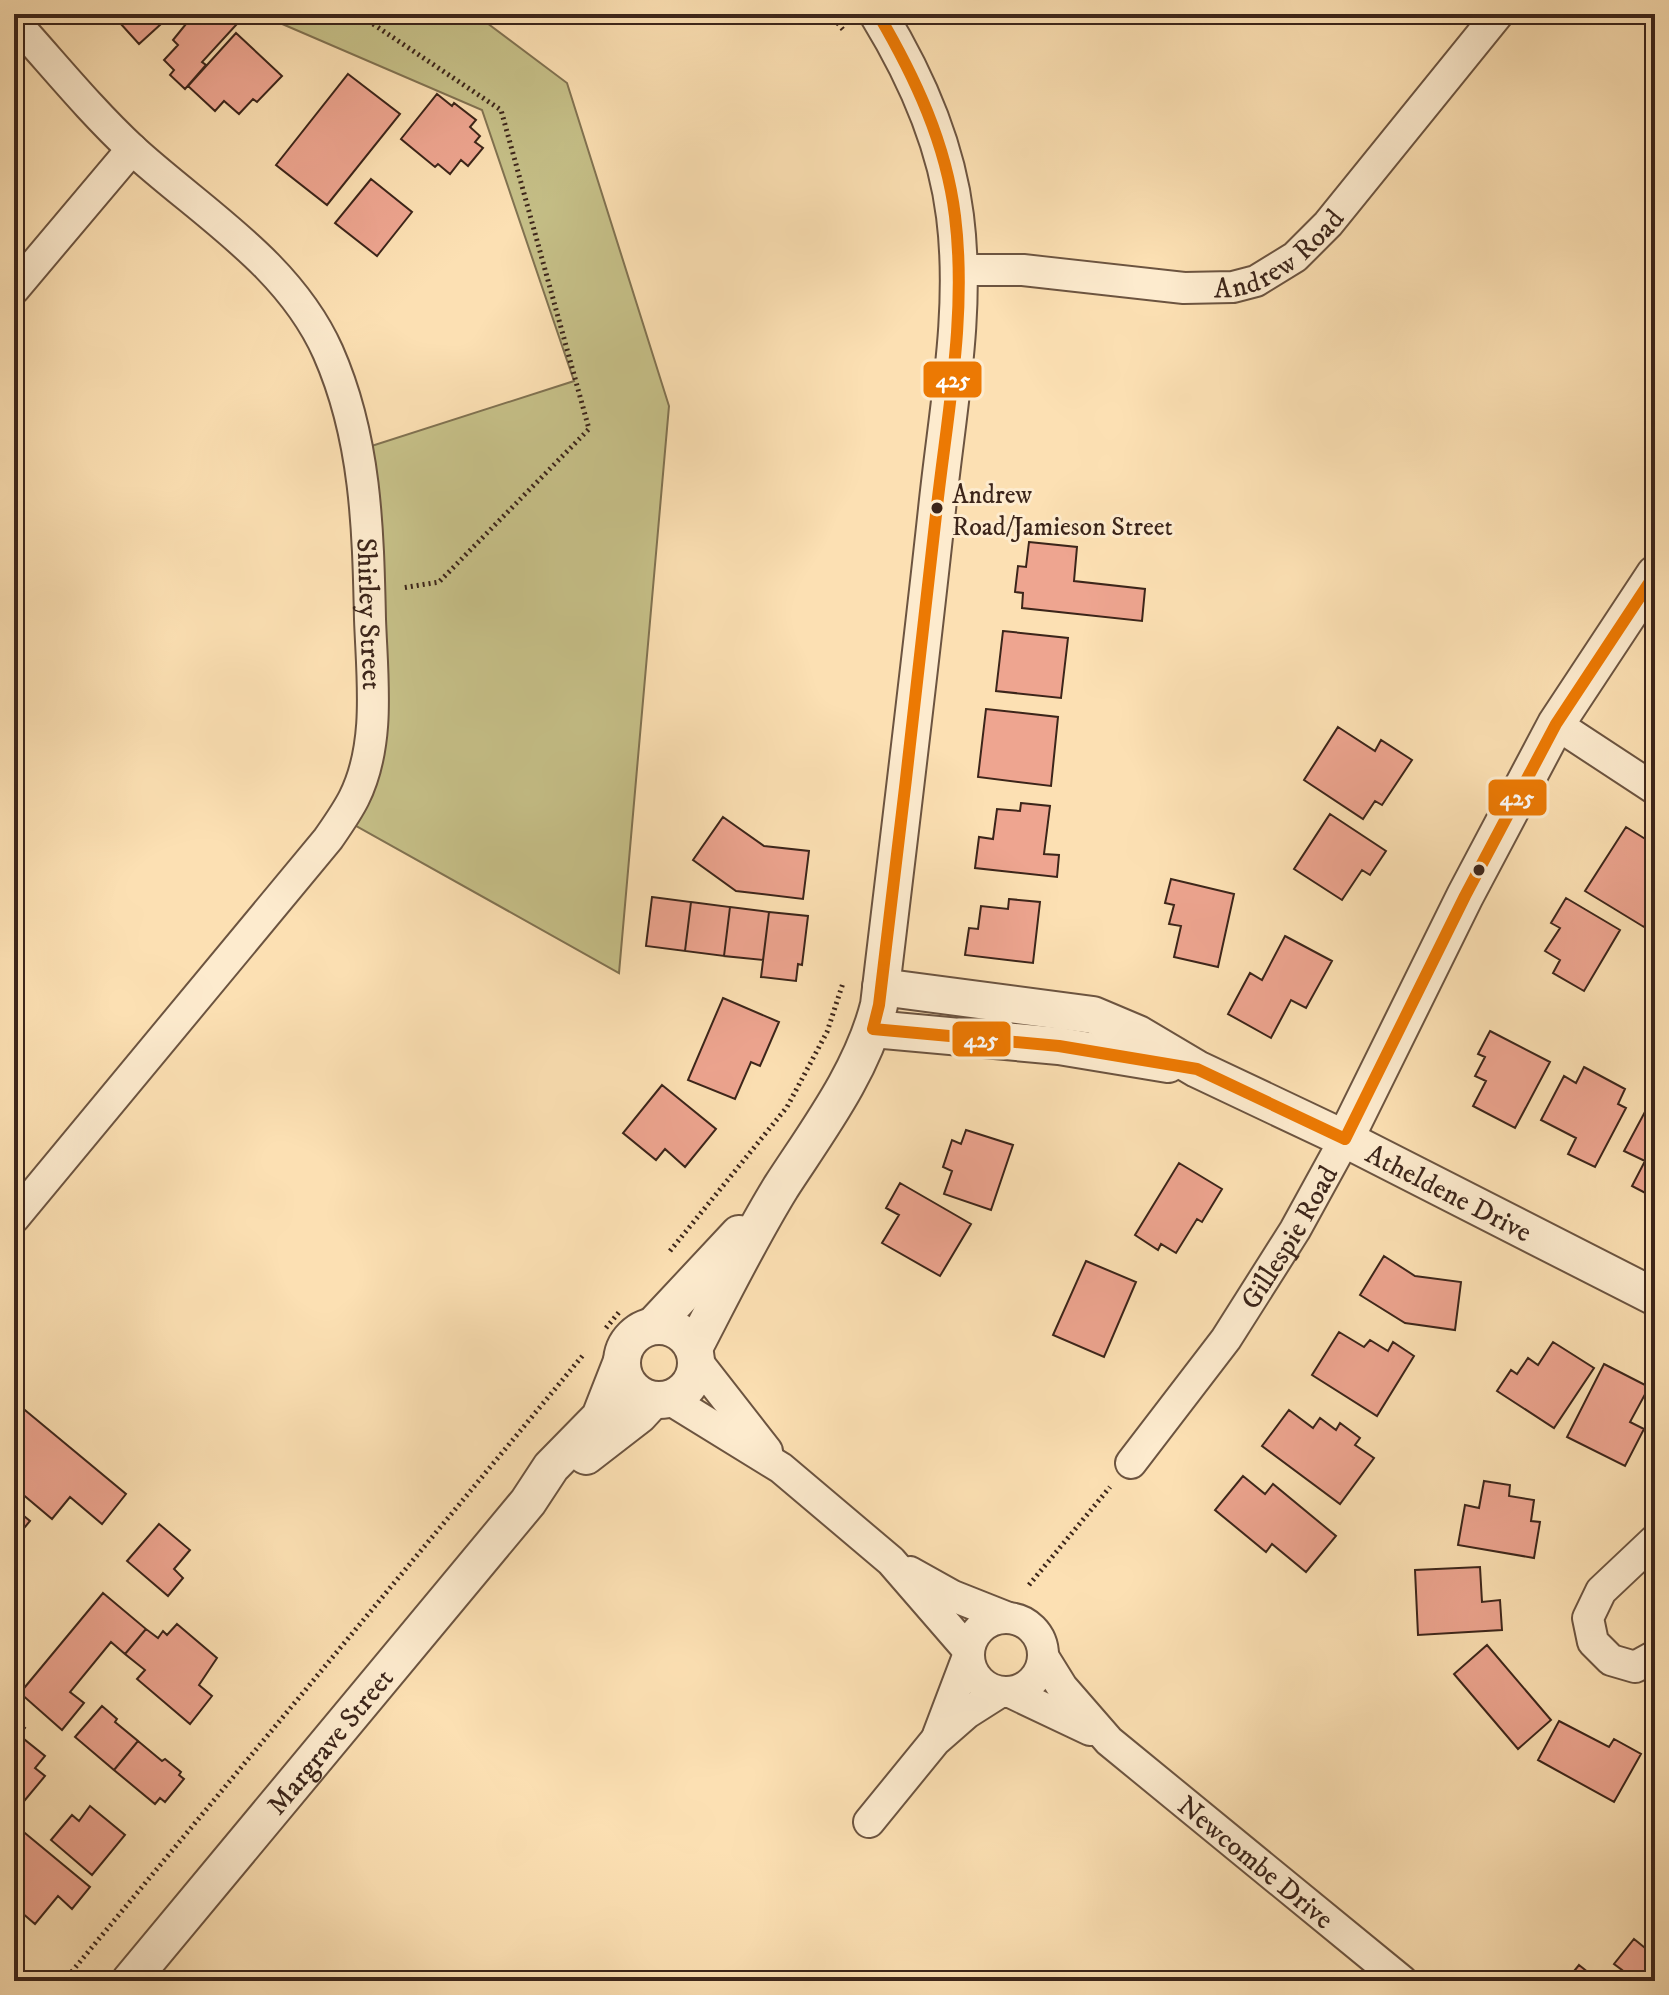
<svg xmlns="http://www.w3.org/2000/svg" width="1669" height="1995" font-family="'IM FELL DW Pica',serif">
<rect width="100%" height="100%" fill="#fce0b3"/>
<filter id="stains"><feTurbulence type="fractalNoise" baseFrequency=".0025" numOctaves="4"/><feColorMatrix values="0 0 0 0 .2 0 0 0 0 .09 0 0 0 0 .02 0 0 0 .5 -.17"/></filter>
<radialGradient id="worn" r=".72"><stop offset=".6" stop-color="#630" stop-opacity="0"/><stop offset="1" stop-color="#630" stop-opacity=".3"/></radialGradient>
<path fill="#c6c088" stroke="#817251" stroke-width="2" d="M259,14H475L567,83L669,406L619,973L342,818L362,776L359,450L574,381L482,110Z"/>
<path fill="#eea590" stroke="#3c251a" stroke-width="2" d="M123,14H172L139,44L120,23L126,17Z
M194,14H224L236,25L202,62L206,65L185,89L170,75L174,70L164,60L178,45L173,40Z
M236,33L282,76L257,102L253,99L239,114L224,101L215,111L188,86Z
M348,74L400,114L327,205L276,165Z
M437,94L452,106L454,103L476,120L470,127L480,136L475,142L483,148L468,166L461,160L450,174L438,164L435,167L401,139Z
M371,179L412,212L377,256L335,223Z
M1029,542L1077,547L1074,581L1145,589L1142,621L1022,608L1023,593L1015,592L1018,566L1026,567Z
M1003,631L1068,638L1061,698L996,691Z
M986,709L1058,717L1051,786L978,777Z
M1338,727L1375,751L1381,740L1412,760L1382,805L1375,801L1363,819L1304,780Z
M1021,803L1050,806L1044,854L1059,855L1057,877L975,868L979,837L993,839L997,809L1020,811Z
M1330,814L1386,851L1370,875L1362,870L1342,900L1294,869Z
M723,817L764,846L809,851L803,899L736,891L693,860Z
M1626,827L1655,845V909L1644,927L1585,891Z
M1171,879L1234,894L1218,967L1174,957L1181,926L1169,924L1174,905L1165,903Z
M652,897L691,902L685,951L646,946Z
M1566,898L1620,930L1584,991L1553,973L1560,960L1545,951L1560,928L1551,923Z
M1009,899L1040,902L1033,963L965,955L969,928L978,929L981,906L1008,909Z
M691,902L730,907L724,956L685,951Z
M730,907L769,912L763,960L724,956Z
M769,912L808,916L802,965L798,964L796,981L761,977Z
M1285,936L1332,961L1306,1008L1291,1000L1271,1038L1228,1014L1250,973L1262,980Z
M723,998L779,1022L760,1066L751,1062L735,1099L688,1080Z
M1490,1031L1550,1062L1515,1128L1473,1106L1486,1081L1475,1076L1485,1057L1478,1054Z
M1584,1067L1625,1089L1618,1104L1626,1108L1595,1167L1568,1154L1576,1138L1541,1120L1564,1076L1576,1083Z
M662,1085L716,1129L685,1167L665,1149L656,1160L623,1133Z
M1647,1108L1655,1112V1198L1632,1186L1645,1161L1624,1151Z
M966,1130L1013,1145L991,1210L944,1194L952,1171L943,1167L952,1140L961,1144Z
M1179,1163L1222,1189L1202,1222L1197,1219L1176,1253L1161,1244L1158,1250L1135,1235Z
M900,1183L971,1224L940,1276L882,1243L899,1215L886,1208Z
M1384,1256L1415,1276L1461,1282L1455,1330L1405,1323L1360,1295Z
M1086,1261L1136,1282L1104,1357L1053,1335Z
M1339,1332L1364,1347L1370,1340L1388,1351L1393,1342L1414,1356L1377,1416L1312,1375Z
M1553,1342L1594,1368L1554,1428L1497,1391L1511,1370L1517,1374L1528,1358L1538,1365Z
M1604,1364L1649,1387L1630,1422L1644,1429L1625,1466L1567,1437Z
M14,1401L126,1494L102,1524L70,1497L52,1519L14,1487Z
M1289,1410L1313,1428L1320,1418L1336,1430L1340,1423L1360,1438L1355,1445L1374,1458L1340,1504L1262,1446Z
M1243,1476L1265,1494L1273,1484L1336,1536L1306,1572L1272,1544L1266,1552L1215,1510Z
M1484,1481L1510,1485L1509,1496L1534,1500L1531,1521L1540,1522L1534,1558L1458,1545L1465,1505L1479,1508Z
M14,1508L30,1521L14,1540Z
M159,1524L190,1550L174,1569L183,1578L168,1596L127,1561Z
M1480,1567L1482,1602L1500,1600L1502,1630L1418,1635L1415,1570Z
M103,1593L146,1629L125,1654L111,1642L70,1692L84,1703L62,1730L20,1693Z
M177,1624L217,1658L199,1685L212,1696L190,1724L137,1679L145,1670L125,1654L146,1629L158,1638L163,1631L167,1635Z
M1487,1645L1551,1720L1518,1749L1454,1674Z
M102,1706L117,1719L115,1722L138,1741L114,1770L75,1737Z
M14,1719L25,1728L19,1735L45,1756L35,1768L45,1776L20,1806L14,1801Z
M1559,1721L1609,1747L1614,1739L1641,1754L1614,1802L1538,1760Z
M138,1741L162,1761L165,1759L181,1772L179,1775L184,1779L165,1802L160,1798L155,1804L114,1770Z
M90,1806L125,1835L92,1875L51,1840L72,1815L79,1821Z
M14,1824L90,1887L72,1909L58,1896L35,1924L14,1906V1879L23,1868L14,1860Z
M1634,1939L1655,1956V1981H1613L1622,1970L1614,1964Z
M1579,1965L1599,1981H1566Z"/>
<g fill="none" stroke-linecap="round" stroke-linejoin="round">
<g stroke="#6c5440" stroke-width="34">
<g id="minor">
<path id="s1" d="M14,21C53,64 90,110 133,150C201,212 289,264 328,352C366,438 368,528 370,619C372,677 381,744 354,798C347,812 337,826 328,839L14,1218"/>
<path id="s2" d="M960,270H1023L1184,288L1233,287L1256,281L1295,257L1328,224L1498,14"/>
<path d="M14,289L132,149"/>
<path d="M1556,724L1655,789"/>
<path d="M696,1360L767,1451"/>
<path d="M669,1399L781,1468L891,1561L969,1651"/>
<path id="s3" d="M1131,1463L1226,1339L1295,1230L1345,1139"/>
<path d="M1655,1540L1601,1591L1588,1618L1593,1642L1611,1660L1635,1667L1655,1656"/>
<path d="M910,1572L953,1596L1006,1617"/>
<circle cx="1006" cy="1655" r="37"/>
<path id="s4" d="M1044,1658L1062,1687L1109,1741L1402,1981"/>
<path d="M1010,1692L1090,1730"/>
<path d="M938,1735L968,1656"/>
<path d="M869,1822L935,1741L967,1713L1000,1692"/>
</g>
</g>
<g stroke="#6c5440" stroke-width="40">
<g id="tertiary">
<path id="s5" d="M881,987L1093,1015L1138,1034L1197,1069L1345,1139L1655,1297"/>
<path d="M873,1029L1059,1046L1168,1064"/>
<path d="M1345,1139L1465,896L1556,724L1655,574"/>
<path d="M653,1326L739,1234"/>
<circle cx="659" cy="1363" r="37"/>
<path d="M694,1348C722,1294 749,1239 781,1187C818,1130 862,1072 879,1005C899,837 920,668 938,500C948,407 967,310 955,216C946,143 916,76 878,14"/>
<path d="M586,1456L639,1415L652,1401"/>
<path id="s6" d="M130,1981L528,1502L551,1467L600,1417L622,1361"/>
</g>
</g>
<path stroke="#3c251a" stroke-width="5" stroke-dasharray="2 4" stroke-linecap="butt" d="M358,14L501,110L589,429L439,582L402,588
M830,14L845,32
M670,1251L787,1107L827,1032L843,983
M606,1328L620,1311
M1029,1585L1110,1487
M64,1981L584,1354"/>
<use href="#minor" stroke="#fdebce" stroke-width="30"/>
<use href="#tertiary" stroke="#fdebce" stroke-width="36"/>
<g stroke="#fdebce" stroke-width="18">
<path id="bus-1" d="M878,14C915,77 946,143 955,216C967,313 948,410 937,506C919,672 899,839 879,1005L873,1029L1059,1046L1197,1069L1345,1139
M1345,1139L1465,896L1556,724L1655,574"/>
</g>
<use href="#bus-1" stroke="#ec7903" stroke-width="12"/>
</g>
<g fill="#3c251a" stroke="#fdebce" stroke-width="3">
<circle cx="937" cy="508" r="7"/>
<circle cx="1479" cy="870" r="7"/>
</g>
<g text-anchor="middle" stroke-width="6" stroke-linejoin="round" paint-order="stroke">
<g font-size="26" fill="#3c251a" stroke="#fdebce" text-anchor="start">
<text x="952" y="503">Andrew<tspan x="952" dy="32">Road/Jamieson Street</tspan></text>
</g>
<g font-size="28" fill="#3c251a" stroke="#fdebce">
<text dy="10" stroke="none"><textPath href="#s2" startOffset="330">Andrew Road</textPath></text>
<text dy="10" stroke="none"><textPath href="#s1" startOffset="726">Shirley Street</textPath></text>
<text dy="10" stroke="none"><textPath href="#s5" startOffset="612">Atheldene Drive</textPath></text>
<text dy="10" stroke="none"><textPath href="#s3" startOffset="276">Gillespie Road</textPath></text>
<text dy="10" stroke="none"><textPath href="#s6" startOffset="312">Margrave Street</textPath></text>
<text dy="10" stroke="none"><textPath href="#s4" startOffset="296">Newcombe Drive</textPath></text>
</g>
</g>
<g stroke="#fdebce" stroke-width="3">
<rect x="922" y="360" width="61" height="39" rx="8" fill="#ec7903"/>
<rect x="1487" y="778" width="61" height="39" rx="8" fill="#ec7903"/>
<rect x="951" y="1020" width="61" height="38" rx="8" fill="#ec7903"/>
</g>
<g font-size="22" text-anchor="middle" font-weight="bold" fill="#fff">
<text x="953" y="387">425</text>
<text x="1517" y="805">425</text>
<text x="981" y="1047">425</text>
</g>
<rect width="1669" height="1995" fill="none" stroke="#fce0b3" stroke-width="48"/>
<rect x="16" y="16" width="1637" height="1963" fill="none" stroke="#3c251a" stroke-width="4"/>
<rect x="24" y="24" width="1621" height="1947" fill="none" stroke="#3c251a" stroke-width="2"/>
<rect width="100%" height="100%" filter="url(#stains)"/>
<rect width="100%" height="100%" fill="url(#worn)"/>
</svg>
